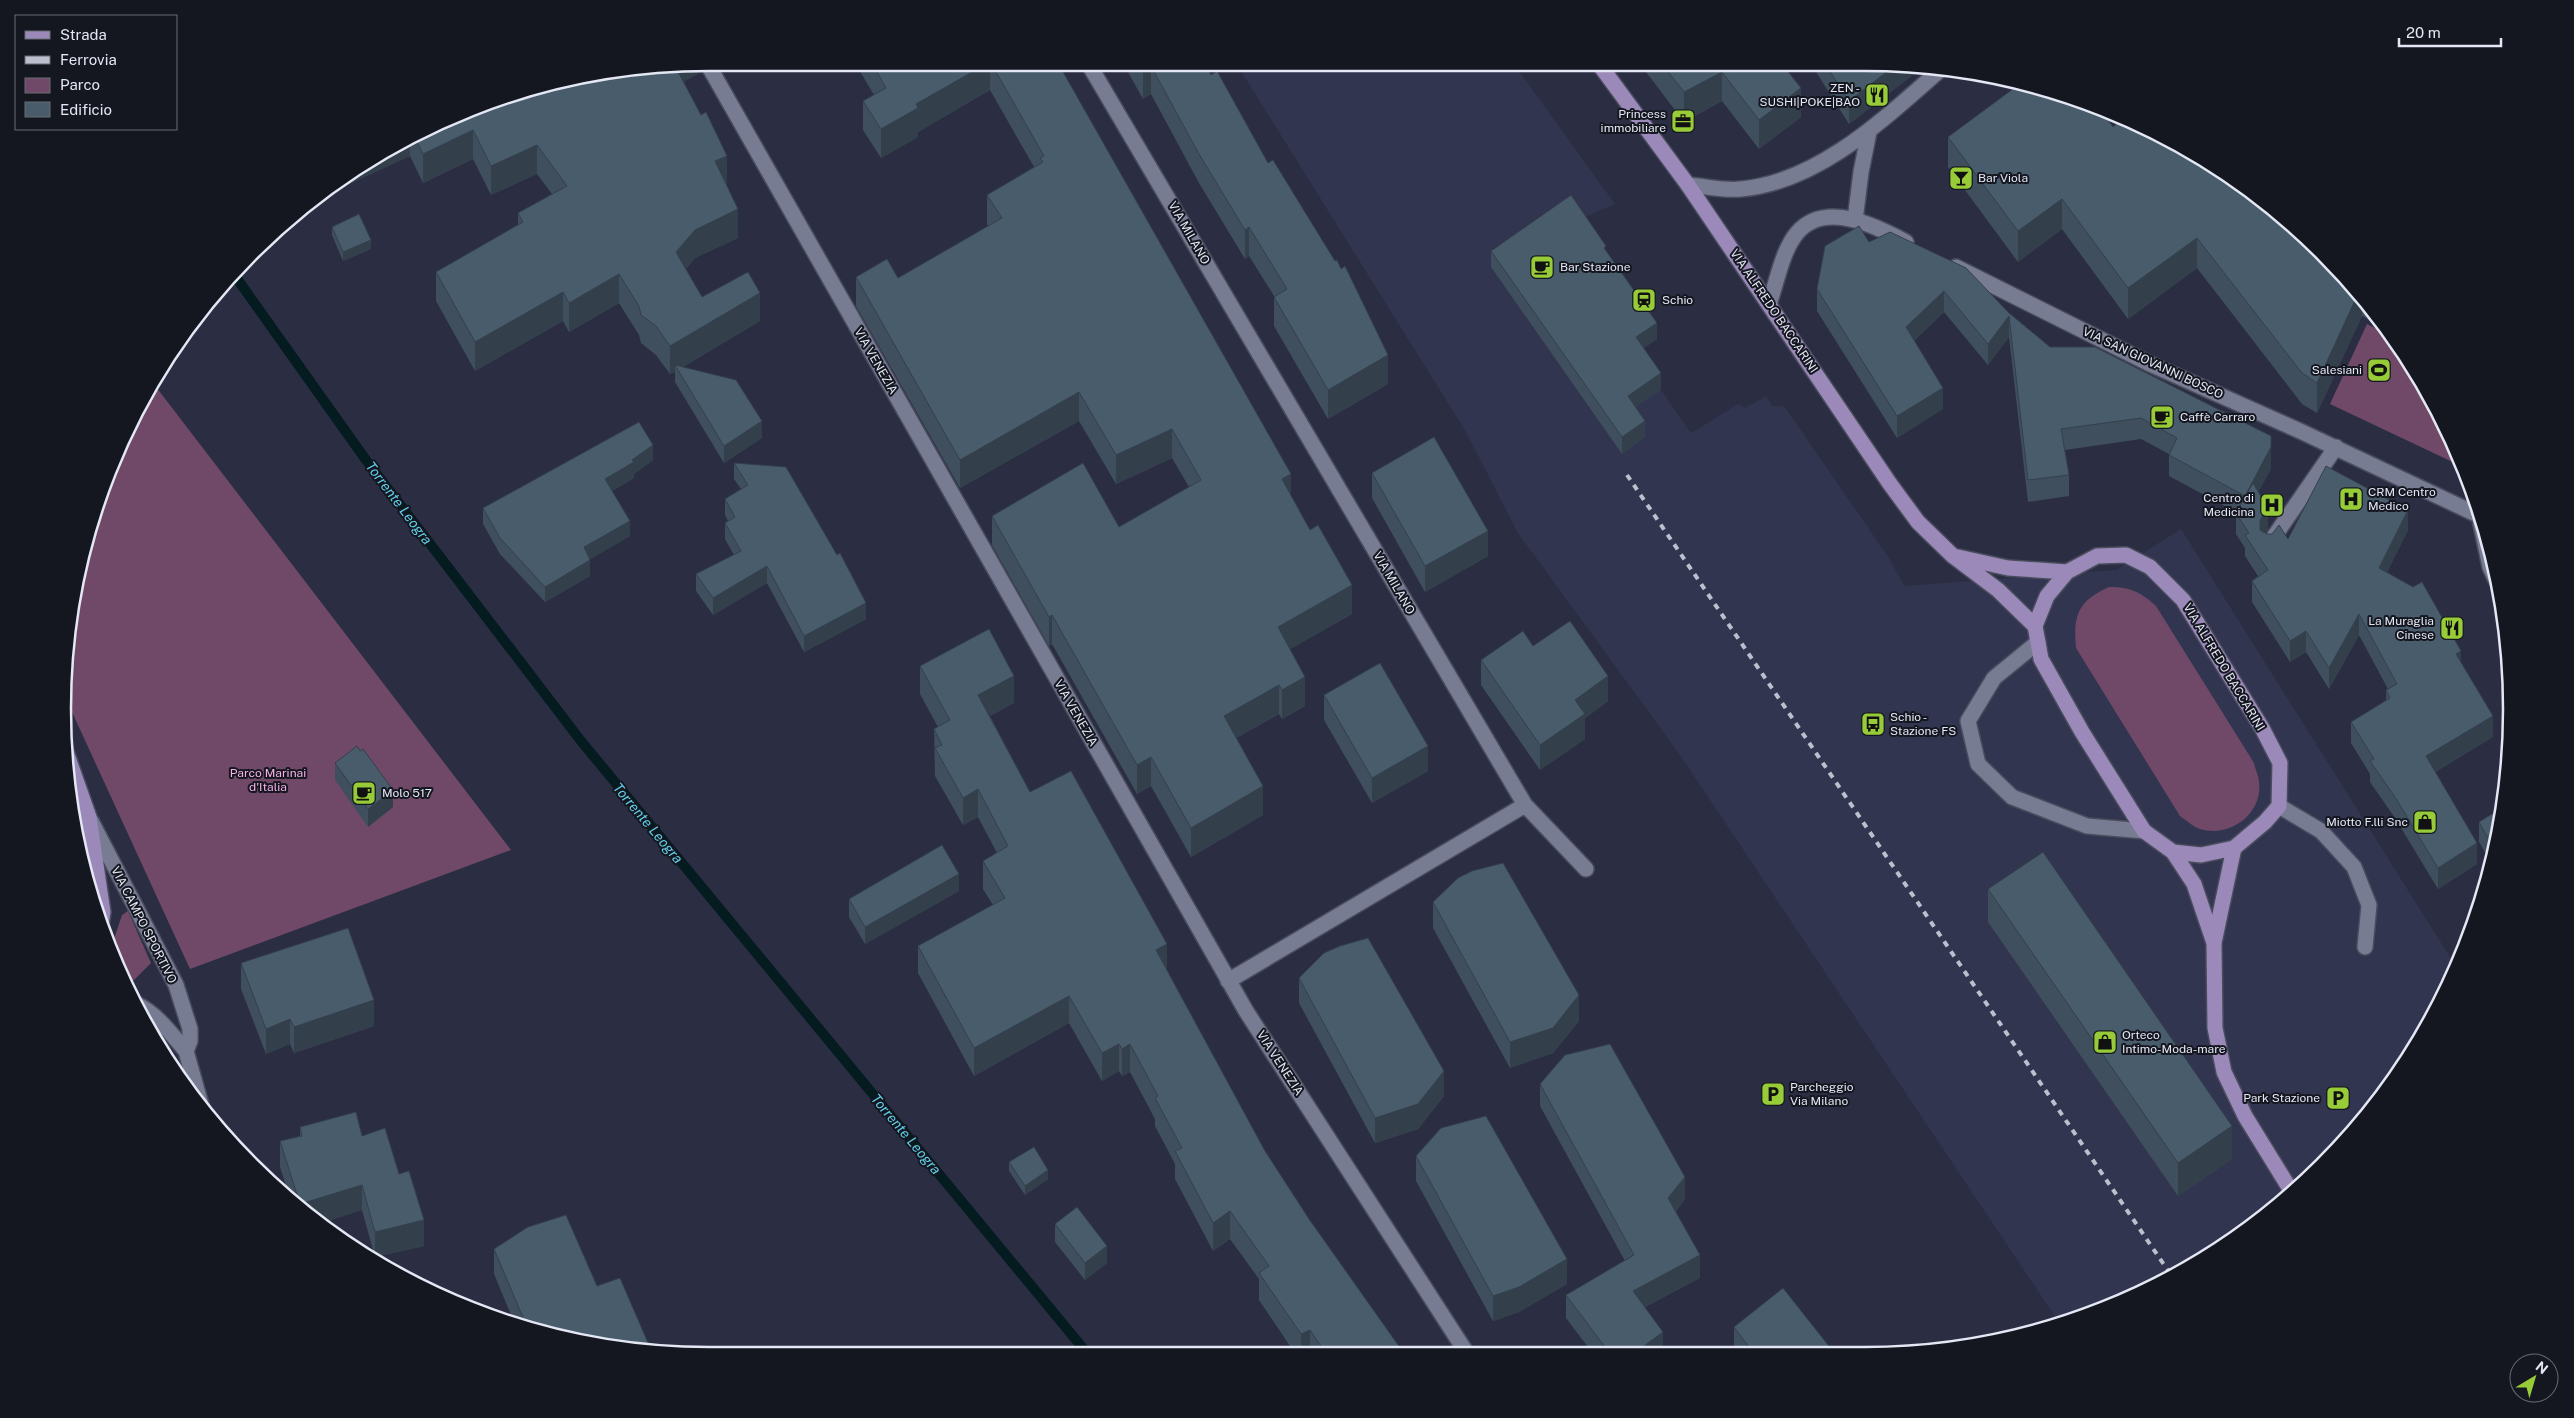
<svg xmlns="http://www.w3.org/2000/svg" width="2574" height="1418" font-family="'Public Sans',sans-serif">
<rect width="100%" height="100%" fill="#2b2e42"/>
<path fill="#31354f" d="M1236,63H1513L1615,204L1578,220L1614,279L1657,339L1636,354L1691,433L1738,404L1745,408L1766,396L1772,406H1784L1889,558L1904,586L2116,570L2181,529L2455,965L2425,1032L2351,1135L2224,1246L2112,1306L2058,1321L1678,752L1518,533L1466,432Z"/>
<path fill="#714968" d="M2367,324L2391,336L2445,423L2461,466L2330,404Z
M153,383L511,850L190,969L72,712L64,685V666L84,542L112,461Z
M2109,587C2130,587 2141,592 2156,606L2254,763C2255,769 2259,776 2259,782C2263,814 2230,838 2200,829C2193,827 2186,820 2180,816L2076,648C2073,615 2078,601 2109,587Z
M128,911L151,963L129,985L110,951L122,915Z"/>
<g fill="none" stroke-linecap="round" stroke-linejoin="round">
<path stroke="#041b20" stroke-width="10" d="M233,273L366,460L581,741L1087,1353"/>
<g stroke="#494c5d" stroke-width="18">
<path id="minor" d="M707,63L1246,1011L1466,1352
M1088,63L1525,805L1228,981
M1688,185C1705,186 1724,191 1741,189C1819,182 1885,118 1941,69
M1855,220L1861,172L1869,132
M1956,267L2150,364L2300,431L2480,516
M1769,304C1777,282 1782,251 1797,233C1825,200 1876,226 1906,242
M2479,515L2490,567L2496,580
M2269,544L2336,447
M2038,642L1994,678L1968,721L1978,764L2012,797L2087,826L2144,831
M1525,805L1586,869
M2279,806L2321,831L2354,867L2369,905L2365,947
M91,821L176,985L190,1029V1041L186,1051L202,1108
M138,1005C157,1014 172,1035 186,1051"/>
</g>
<g stroke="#494c5d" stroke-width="18">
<path id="major" d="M1599,64L1688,185L1890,484L1918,522L1953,556L1998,590L2035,626
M1958,557L2008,568L2067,572
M64,746L89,817L103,912L101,925
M2234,848L2214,943L2215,1028L2224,1072L2245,1116L2290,1189
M2173,852L2201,855L2234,848L2265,822L2279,806L2280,763L2262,728L2183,600L2150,567L2126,555L2097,556L2067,572L2047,596L2035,626L2041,659L2082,732L2144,831L2173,852L2194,884L2214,943"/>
</g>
<use href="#minor" stroke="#777c93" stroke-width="15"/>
<use href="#major" stroke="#9a89b9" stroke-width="15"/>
<path stroke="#bcbfce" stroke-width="4" stroke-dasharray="6 6" stroke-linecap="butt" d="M1627,475L2171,1275"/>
</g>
<path fill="#3f4f5d" d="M701,63V72L683,82L727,184L726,185L738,238L695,258L686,269L702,297L760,321L683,367L762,438L724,463L675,382V372L670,374L656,355L641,343L639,335L619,303L569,332L563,321L475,371L436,301V272L518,225V213L552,194L537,174L491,195L473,159L423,183L410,156L325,195L323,191L386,149L501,97Z
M855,63H1058L1291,496L1352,614L1290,649L1305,706L1282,719L1279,714L1236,738L1263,815L1191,857L1151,786L1137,794L1052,644L1049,646L992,545V516L1119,527L1189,487L1172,458L1116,484L1079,421L960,488L856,306V277L898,278L988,226L987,224V195L1034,167L990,90L918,132V137L881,158L863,130V101L874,95Z
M1123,63H1204L1388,384L1328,419L1274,326V296L1249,256L1245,259L1199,183L1151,94L1143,99Z
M1640,64H1782L1801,117L1759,149L1722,101L1684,122Z
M1811,64H1907L1923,67L1849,124Z
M2113,127L2291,223L2378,315L2386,329L2362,316L2317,413L2302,404L2197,268L2128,319L2062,229L2018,262L1948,167V137Z
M332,227L371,249L343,261L332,235Z
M1869,242L2009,313L2050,347L2271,469L2258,492L2268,529L2265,533L2267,534L2288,539L2408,530L2387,572L2461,662L2493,737L2435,772L2477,864L2438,889L2395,818L2370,782V774L2351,743V722L2386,701V690L2388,689L2359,635L2329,689L2306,652L2290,662L2252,602V581L2258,576L2245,556V548L2236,534V512L2169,476V454L2141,439L2065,450L2069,475V496L2028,502L2009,337L1988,365L1944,312L1914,341L1943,409L1897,438L1817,311V289Z
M1491,251H1606L1657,339L1643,348L1661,389L1635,407L1645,437L1622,454L1491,267Z
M653,460L634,474V478L612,491L630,536L590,559V576L545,602L500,554L483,524V508Z
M734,463L866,619L804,652L767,583L713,615L696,591V574L734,555L725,539V523L728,521L725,515V499L741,489L734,479Z
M1372,473L1488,556L1425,592L1372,498Z
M1533,646L1608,701L1585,718V739L1540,770L1481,685V660Z
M920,666L1014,703L990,716L1030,792L1167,971L1265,1151L1309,1219L1403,1352H1294L1259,1300V1279L1230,1239L1213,1251L1175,1179V1164L1155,1126V1119L1130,1072L1122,1076L1119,1071L1102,1081L1069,1023L974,1076L918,973V946L993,905L983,889V861L997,853L978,817L963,825L935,776L934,729L938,727L920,694Z
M1324,695L1428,771L1372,803L1324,720Z
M335,763L393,807L368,827L335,780Z
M2502,808L2490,861L2479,842V822Z
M1988,889L2232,1159L2178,1196L1988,922Z
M959,891L865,944L849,917V899Z
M1433,902L1579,1021L1553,1053L1510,1068L1433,928Z
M241,963L374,1026L294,1053L290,1044L266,1054L241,989Z
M1299,978L1444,1096L1418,1129L1375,1143L1299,1003Z
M1540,1084L1685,1199L1676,1211L1700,1278L1645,1307L1663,1351H1591L1566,1318V1295L1625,1261L1540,1106Z
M300,1127L362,1136L399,1174L424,1246L375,1257L362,1210L318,1224L290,1198L280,1167V1141L300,1136Z
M1416,1156L1567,1284L1519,1312L1493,1321L1416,1181Z
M1009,1162L1048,1179L1025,1195L1009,1171Z
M1055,1224L1107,1263L1085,1280L1055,1242Z
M494,1249L597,1286L541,1333L514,1322L494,1274Z
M1734,1327L1832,1350L1734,1351Z"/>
<path fill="#33404c" d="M701,63V72L672,89V66Z
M988,63H990V90L918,132V137L881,158V129L916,104Z
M1897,64H1907L1923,67L1849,124V101Z
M1151,66V94L1143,99V70Z
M1722,72V101L1684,122V92Z
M1801,88V117L1759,149V120Z
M473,130V159L423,183V154Z
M410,138V156L325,195V190L386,149Z
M537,145V174L491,195V166Z
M727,156V184L715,190V161Z
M2062,199V229L2018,262V231Z
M738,209V238L695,258L676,281V252L695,230Z
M1249,227V256L1245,259V230Z
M2197,238V268L2128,319V288Z
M371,240V249L343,261V252Z
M619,274V303L569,332V303Z
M1944,291V312L1906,349V327Z
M563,292V321L475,371V342Z
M760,293V321L678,370L675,365V372L670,374V346Z
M2358,294L2362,298V316L2317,413V383Z
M2009,316V337L1988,365V344Z
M1657,323V339L1636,353V337Z
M1388,355V384L1328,419V390Z
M1661,373V389L1628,412V396Z
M1943,388V409L1897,438V416Z
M1079,392V421L960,488V460Z
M762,421V438L724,463V446Z
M1645,421V437L1622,454V437Z
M1172,429V458L1116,484V455Z
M653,445V460L634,474V478L605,495V479Z
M2271,447V469L2245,517V496Z
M1291,474V503L1282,479Z
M2268,508V529L2260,541V520Z
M2408,510V530L2379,588V568Z
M630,521V536L584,563V547Z
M1488,531V556L1425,592V566Z
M590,560V576L545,602V587Z
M767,566V583L713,615V598Z
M1352,585V614L1278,656V627Z
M866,603V619L804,652V636Z
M2359,614V635L2329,689V668Z
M1052,615V644L1049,646V617Z
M2306,631V652L2290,662V641Z
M2461,651V672L2456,654Z
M1014,676V703L978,722V695Z
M1608,676V701L1585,718V739L1540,770V745L1575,700Z
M1305,677V706L1282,719V690Z
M1279,685V714L1224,745V716Z
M2493,716V737L2426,777V756Z
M1428,746V771L1372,803V778Z
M1151,757V786L1137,794V765Z
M1263,786V815L1191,857V828Z
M978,789V817L963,825V798Z
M393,790V807L368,827V809Z
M2477,843V864L2438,889V868Z
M959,874V891L865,944V927Z
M1167,944V972L1156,950Z
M1579,995V1021L1553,1053L1510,1068V1042Z
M1069,996V1023L974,1076V1048Z
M374,1000V1026L294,1053V1027Z
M290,1019V1044L266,1054V1029Z
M1119,1044V1071L1102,1081V1053Z
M1130,1044V1072L1122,1076V1049Z
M1444,1071V1096L1418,1129L1375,1143V1118Z
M2232,1126V1159L2178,1196V1163Z
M1048,1170V1179L1025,1195V1186Z
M1685,1177V1199L1668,1220V1198Z
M362,1185V1210L318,1224L300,1207V1204Z
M1230,1211V1239L1213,1251V1223Z
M424,1220V1246L375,1257V1232Z
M1107,1246V1263L1085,1280V1263Z
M1700,1255V1278L1633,1313V1291Z
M1567,1259V1284L1519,1312L1493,1321V1296Z
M1310,1330V1352H1301V1334Z
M1663,1332V1351H1637Z"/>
<path fill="#495c6c" stroke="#33404c" d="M872,63H988L916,104L918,108L881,129L863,101L886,88Z
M991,63H1058L1291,474L1282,479L1310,530L1318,525L1352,585L1278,627L1305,677L1282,690L1279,685L1224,716L1263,786L1191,828L1151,757L1137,765L1052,615L1049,617L992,516L1083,463L1119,527L1201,480L1172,429L1116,455L1079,392L960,460L856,277L887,259L898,278L1002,218L987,195L1043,162L1040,158L1044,156Z
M1139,63H1204L1211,75L1217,71L1268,163L1273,160L1335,261L1337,260L1341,269L1345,266L1388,355L1328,390L1274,297L1287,289L1249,227L1245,230L1199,154L1151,66L1143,70Z
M1662,64H1782L1801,88L1759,120L1722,72L1684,92Z
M1825,64H1897L1849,101Z
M675,66L701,115L706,112L727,156L715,161L738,209L695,230L676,252L702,297L748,272L760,293L670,346L656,326L641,315L639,306L619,274L569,303L563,292L475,342L436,272L523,222L518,213L567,186L537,145L491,166L473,130L423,154L414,136L501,97L583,75Z
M2021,83L2033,85L2104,114L2113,127L2120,121L2188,149L2291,223L2358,294L2317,383L2302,373L2197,238L2128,288L2062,199L2018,231L1948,137Z
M1571,195L1606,246L1604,248L1657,323L1636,337L1661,373L1628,396L1645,421L1622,437L1491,251Z
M359,214L371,240L343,252L332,227Z
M1859,226L1869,242L1890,232L1966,268L2009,313L2050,347H2095L2271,436V447L2245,496L2169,455L2177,438L2141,418L2061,429L2069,475L2028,480L2009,316L1988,344L1944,291L1906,327L1943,388L1897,416L1817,289L1825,246Z
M675,365L736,380L762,421L724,446Z
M639,422L653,445L632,460L634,462L605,479L630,521L584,547L590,560L545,587L500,538L483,508Z
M1434,437L1488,531L1425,566L1372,473Z
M734,463L786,467L837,555L840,553L866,603L804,636L767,566L713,598L696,574L741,551L725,523L735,517L725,499L748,485Z
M2326,466L2408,510L2379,568L2413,587L2422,582L2461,651L2456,654L2493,716L2426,756L2477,843L2438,868L2395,797L2370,761L2374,759L2351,722L2390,698L2386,690L2397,684L2359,614L2329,668L2306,631L2290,641L2252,581L2268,570L2245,535L2249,533L2236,513L2253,483L2268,508L2260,520V530L2267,534H2272L2279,525L2288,539Z
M1570,621L1608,676L1575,700L1585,714L1540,745L1481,660L1523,631L1533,646Z
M989,629L1014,676L978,695L1030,792L1071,771L1167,944L1156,950L1265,1151L1309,1219L1403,1352H1325L1310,1330L1301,1334L1259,1273L1269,1266L1230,1211L1213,1223L1175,1151L1182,1148L1155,1098L1158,1096L1130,1044L1122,1049L1119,1044L1102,1053L1069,996L974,1048L918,946L1005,898L983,861L1008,846L978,789L963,798L935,748L942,745L934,729L950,720L920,666Z
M1380,663L1428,746L1372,778L1324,695Z
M357,746L360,751L363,749L393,790L368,809L335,763Z
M2502,808L2493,847L2479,822Z
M942,845L959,874L865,927L849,899Z
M2043,852L2232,1126L2178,1163L1988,889Z
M1503,863L1579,995L1553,1028L1510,1042L1433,902L1458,878L1472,871Z
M348,928L374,1000L294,1027L290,1019L266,1029L241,963Z
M1368,938L1444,1071L1418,1104L1375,1118L1299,978L1324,953L1340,946Z
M1610,1044L1685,1177L1668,1198L1700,1255L1633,1291L1663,1332L1637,1351H1608L1566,1295L1634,1255L1540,1084L1565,1055Z
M356,1112L362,1136L385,1128L399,1174L409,1171L424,1220L375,1232L362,1185L300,1204L280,1141L302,1136L300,1127Z
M1486,1116L1567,1259L1519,1287L1493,1296L1416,1156L1441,1128Z
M1034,1147L1048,1170L1025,1186L1009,1162Z
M1077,1207L1107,1246L1085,1263L1055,1224Z
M566,1215L597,1286L620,1278L652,1352L541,1333L527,1327L494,1249L528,1227Z
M1783,1288L1832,1350L1752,1351L1734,1327Z"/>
<defs>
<g id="restaurant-square" transform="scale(1.25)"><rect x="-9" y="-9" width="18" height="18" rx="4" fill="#97cc38" stroke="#151720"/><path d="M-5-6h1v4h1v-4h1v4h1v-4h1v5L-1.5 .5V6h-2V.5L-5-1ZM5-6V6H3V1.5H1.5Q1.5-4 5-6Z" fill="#111"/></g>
<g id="office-square" transform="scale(1.25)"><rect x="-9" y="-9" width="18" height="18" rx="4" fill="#97cc38" stroke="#151720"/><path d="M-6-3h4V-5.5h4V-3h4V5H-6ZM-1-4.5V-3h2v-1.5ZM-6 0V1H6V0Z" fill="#111"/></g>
<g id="bar-square" transform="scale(1.25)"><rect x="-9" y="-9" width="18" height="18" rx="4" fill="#97cc38" stroke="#151720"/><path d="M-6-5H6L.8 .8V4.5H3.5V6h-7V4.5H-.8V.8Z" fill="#111"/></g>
<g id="cafe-square" transform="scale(1.25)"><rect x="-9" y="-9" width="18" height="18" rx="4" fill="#97cc38" stroke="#151720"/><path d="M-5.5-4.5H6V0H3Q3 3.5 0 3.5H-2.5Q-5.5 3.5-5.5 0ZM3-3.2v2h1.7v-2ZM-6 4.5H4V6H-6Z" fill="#111"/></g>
<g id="station-square" transform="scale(1.25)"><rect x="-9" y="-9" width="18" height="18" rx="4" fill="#97cc38" stroke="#151720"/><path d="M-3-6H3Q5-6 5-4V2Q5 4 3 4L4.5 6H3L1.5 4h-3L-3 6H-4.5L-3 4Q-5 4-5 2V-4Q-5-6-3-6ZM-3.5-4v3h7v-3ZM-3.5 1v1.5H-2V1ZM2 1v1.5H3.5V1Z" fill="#111"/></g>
<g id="stadium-square" transform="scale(1.25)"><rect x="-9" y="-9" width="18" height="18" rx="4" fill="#97cc38" stroke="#151720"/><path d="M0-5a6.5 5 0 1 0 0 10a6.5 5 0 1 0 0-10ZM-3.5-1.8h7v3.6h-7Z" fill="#111"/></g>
<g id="hospital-square" transform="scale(1.25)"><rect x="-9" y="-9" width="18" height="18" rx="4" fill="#97cc38" stroke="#151720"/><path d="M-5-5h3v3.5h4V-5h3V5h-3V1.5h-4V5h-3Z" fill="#111"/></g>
<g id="bus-square" transform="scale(1.25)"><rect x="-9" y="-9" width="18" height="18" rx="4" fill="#97cc38" stroke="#151720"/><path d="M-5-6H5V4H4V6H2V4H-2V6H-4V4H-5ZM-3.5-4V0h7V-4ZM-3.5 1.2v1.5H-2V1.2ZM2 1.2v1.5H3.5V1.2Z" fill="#111"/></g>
<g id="shop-square" transform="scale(1.25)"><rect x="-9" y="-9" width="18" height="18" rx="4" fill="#97cc38" stroke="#151720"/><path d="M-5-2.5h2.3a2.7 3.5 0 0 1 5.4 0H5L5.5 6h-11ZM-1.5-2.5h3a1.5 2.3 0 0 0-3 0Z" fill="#111"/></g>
<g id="parking-square" transform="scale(1.25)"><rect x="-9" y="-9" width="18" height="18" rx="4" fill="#97cc38" stroke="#151720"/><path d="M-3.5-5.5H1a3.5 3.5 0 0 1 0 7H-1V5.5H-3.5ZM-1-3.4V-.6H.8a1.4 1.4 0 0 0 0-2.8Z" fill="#111"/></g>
</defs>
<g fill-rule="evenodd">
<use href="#restaurant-square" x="1877" y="95"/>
<use href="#office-square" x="1683" y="121"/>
<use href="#bar-square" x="1961" y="178"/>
<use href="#cafe-square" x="1542" y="267"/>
<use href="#station-square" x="1644" y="300"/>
<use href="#stadium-square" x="2379" y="370"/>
<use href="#cafe-square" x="2162" y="417"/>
<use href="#hospital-square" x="2351" y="499"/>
<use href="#hospital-square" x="2272" y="505"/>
<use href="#restaurant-square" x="2452" y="628"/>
<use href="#bus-square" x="1873" y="724"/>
<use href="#cafe-square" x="364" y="793"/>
<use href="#shop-square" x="2425" y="822"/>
<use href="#shop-square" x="2105" y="1042"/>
<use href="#parking-square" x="1773" y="1094"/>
<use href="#parking-square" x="2338" y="1098"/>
</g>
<g text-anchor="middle" stroke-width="4" stroke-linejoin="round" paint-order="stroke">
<g font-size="12" fill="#e4e7f4" stroke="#151720" text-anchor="start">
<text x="1860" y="92" text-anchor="end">ZEN -<tspan x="1860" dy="14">SUSHI|POKE|BAO</tspan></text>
<text x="1666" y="118" text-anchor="end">Princess<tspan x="1666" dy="14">immobiliare</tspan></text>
<text x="1978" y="182">Bar Viola</text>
<text x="1560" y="271">Bar Stazione</text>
<text x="1662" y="304">Schio</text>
<text x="2362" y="374" text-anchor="end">Salesiani</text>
<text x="2180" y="421">Caffè Carraro</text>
<text x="2368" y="496">CRM Centro<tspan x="2368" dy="14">Medico</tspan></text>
<text x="2254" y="502" text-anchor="end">Centro di<tspan x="2254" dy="14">Medicina</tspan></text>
<text x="2434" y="625" text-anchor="end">La Muraglia<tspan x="2434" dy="14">Cinese</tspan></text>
<text x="1890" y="721">Schio -<tspan x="1890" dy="14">Stazione FS</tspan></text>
<text x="382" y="797">Molo 517</text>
<text x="2408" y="826" text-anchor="end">Miotto F.lli Snc</text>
<text x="2122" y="1039">Orteco<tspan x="2122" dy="14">Intimo-Moda-mare</tspan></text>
<text x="1790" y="1091">Parcheggio<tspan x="1790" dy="14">Via Milano</tspan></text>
<text x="2320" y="1102" text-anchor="end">Park Stazione</text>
</g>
<g font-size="12" fill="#e4e7f4" stroke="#151720">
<text transform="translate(1189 233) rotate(60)" y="4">VIA MILANO</text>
<text transform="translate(1774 311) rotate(56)" y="4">VIA ALFREDO BACCARINI</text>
<text transform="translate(876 361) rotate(60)" y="4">VIA VENEZIA</text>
<text transform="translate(2153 363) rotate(25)" y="4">VIA SAN GIOVANNI BOSCO</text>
<text transform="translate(1394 583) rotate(60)" y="4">VIA MILANO</text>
<text transform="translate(2224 667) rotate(59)" y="4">VIA ALFREDO BACCARINI</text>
<text transform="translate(1076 713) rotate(60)" y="4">VIA VENEZIA</text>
<text transform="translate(144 925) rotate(63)" y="4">VIA CAMPO SPORTIVO</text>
<text transform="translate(1280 1063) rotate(57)" y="4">VIA VENEZIA</text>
</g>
<g font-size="12" fill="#f8b1e7" stroke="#151720">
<text x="268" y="777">Parco Marinai<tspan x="268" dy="14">d'Italia</tspan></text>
</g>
<g font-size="14" font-style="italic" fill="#61cfea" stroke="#151720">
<text transform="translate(399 503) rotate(53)" y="5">Torrente Leogra</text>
<text transform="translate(648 823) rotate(50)" y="5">Torrente Leogra</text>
<text transform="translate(906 1134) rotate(50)" y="5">Torrente Leogra</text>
</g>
</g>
<path d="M0 0H2574V1418H0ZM709 71H1865A638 638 0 0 1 2503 709V709A638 638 0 0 1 1865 1347H709A638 638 0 0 1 71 709V709A638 638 0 0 1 709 71Z" fill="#151720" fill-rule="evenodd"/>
<path fill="none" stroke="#e4e7f4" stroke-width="2.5" d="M709 71H1865A638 638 0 0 1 2503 709V709A638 638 0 0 1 1865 1347H709A638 638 0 0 1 71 709V709A638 638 0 0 1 709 71Z"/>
<rect x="15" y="15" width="162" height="115" fill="#151720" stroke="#686a75"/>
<rect x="25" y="31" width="25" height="8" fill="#9a89b9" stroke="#686a75"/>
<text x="60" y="40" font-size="15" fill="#e4e7f4">Strada</text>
<rect x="25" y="56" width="25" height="8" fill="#bcbfce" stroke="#686a75"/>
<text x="60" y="65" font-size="15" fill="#e4e7f4">Ferrovia</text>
<rect x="25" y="78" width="25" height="15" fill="#714968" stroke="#686a75"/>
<text x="60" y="90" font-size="15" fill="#e4e7f4">Parco</text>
<rect x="25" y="102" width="25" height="15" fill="#495c6c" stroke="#686a75"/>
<text x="60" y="115" font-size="15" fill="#e4e7f4">Edificio</text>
<g transform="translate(2534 1378) rotate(38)"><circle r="24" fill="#151720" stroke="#686a75"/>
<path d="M0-4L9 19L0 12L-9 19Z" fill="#97cc38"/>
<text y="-8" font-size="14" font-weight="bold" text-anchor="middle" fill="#e4e7f4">N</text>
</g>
<path d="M2399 38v8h102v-8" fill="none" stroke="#e4e7f4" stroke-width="2.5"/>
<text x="2406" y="38" font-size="15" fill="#e4e7f4" stroke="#151720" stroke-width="4" paint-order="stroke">20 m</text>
</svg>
